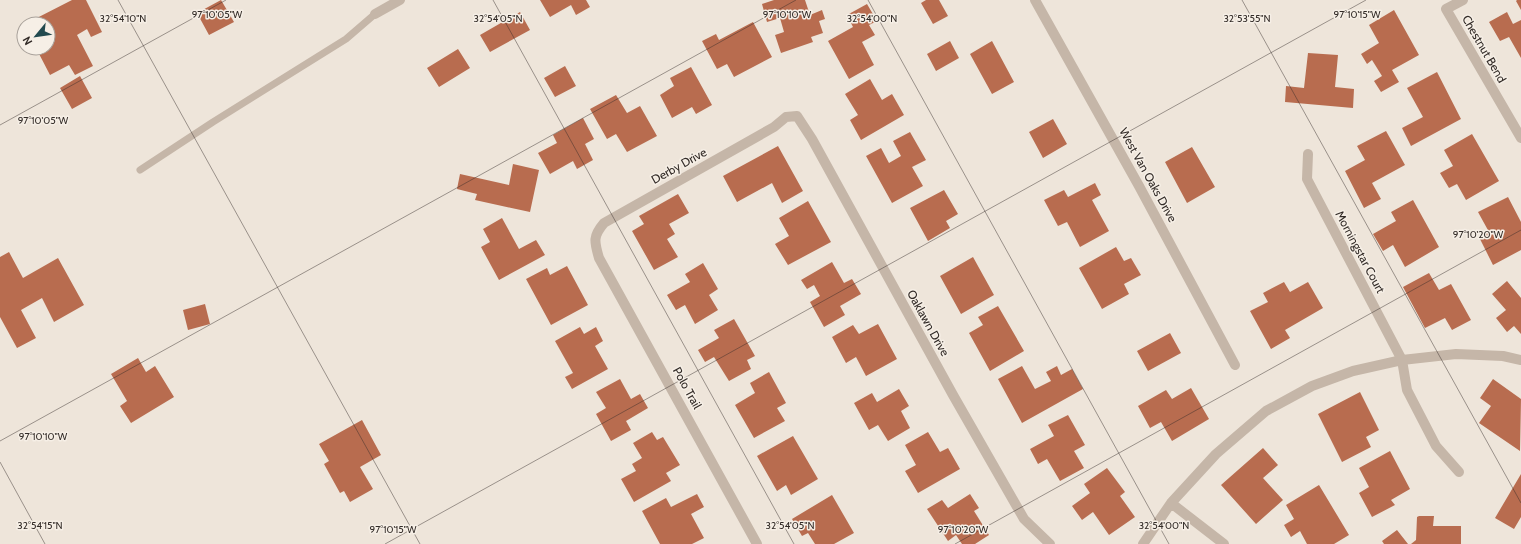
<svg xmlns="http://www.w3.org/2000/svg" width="1521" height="544" font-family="Cabin,sans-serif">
<rect width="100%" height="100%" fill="#eee5da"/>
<path fill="#b86c4f" d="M72,0H86L102,32L91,37L87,29L77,35L93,66L75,75L69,65L50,75L36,48H48V24H30L29,22Z
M221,0L234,22L209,35L197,13Z
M540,0H586L590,7L576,15L571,5L550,17Z
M774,0H805L810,15L822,10L825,19L819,21L823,33L811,37L813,42L781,53L775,35L784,32L780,18L767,22L762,4Z
M926,0H939L948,16L933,24L921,3Z
M1517,0H1521V10L1516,1Z
M867,4L877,21L869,25L875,35L862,42L874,65L849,79L828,41L853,27L847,15Z
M1394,10L1419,55L1392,70L1399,82L1381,92L1374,81L1382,76L1372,60L1367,64L1361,54L1379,43L1369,25Z
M520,12L530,30L490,52L480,35Z
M1507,12L1513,24L1521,20V58L1509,37L1500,41L1489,22Z
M753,22L772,57L734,77L727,64L717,69L702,41L716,34L719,40Z
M950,41L959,58L936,71L927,54Z
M992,41L1014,82L992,94L970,54Z
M458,49L470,68L439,87L427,68Z
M1308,53L1338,55L1335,87L1354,89L1353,108L1285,102L1286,86L1304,88Z
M565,66L576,86L555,97L544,78Z
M691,67L712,105L696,114L692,107L672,118L660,95L674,86L670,78Z
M1437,72L1461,119L1411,146L1402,128L1423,117L1407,88Z
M80,76L92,98L72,109L60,88Z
M870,79L882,100L892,94L904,115L861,140L850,120L858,115L845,94Z
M616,95L627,113L640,106L657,136L627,152L616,134L607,139L590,109Z
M583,118L594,139L585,144L593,160L577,169L573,161L550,174L538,153L557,143L553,135Z
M1053,119L1067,144L1043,158L1029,132Z
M1386,131L1405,165L1372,183L1381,199L1364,208L1345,171L1365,160L1357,146Z
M910,132L926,160L912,167L923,186L892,203L866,156L881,148L889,163L901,156L893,141Z
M1472,134L1499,181L1466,200L1457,184L1449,188L1440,173L1453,166L1444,150Z
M778,146L803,191L782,203L772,183L737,202L723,176Z
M1192,147L1215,187L1187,203L1165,162Z
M513,164L539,170L530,212L475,200L477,194L457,189L460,174L509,185Z
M1095,183L1101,195L1092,200L1109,231L1080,247L1067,222L1058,226L1044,200L1064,190L1068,197Z
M944,190L958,214L946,221L950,228L928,241L910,208Z
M678,194L689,213L669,224L675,234L667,239L678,257L654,270L632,231L644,224L639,216Z
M1508,197L1521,222V250L1493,265L1479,237L1489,232L1478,212Z
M1413,200L1439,247L1405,267L1393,245L1383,251L1373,234L1396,221L1391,212Z
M808,201L831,242L788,265L775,244L789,236L779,218Z
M502,218L519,249L536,240L545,255L499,280L481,247L490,242L483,229Z
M1116,247L1124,261L1131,258L1141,275L1124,284L1129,294L1102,309L1079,268Z
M9,252L23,278L58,258L84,305L54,322L42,298L21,310L36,338L17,348L0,317V257Z
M973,257L994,295L961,314L940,276Z
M832,262L844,283L852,279L861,294L840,306L845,315L824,327L810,302L820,296L814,285L807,289L801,280Z
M703,263L718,289L709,295L718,310L695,324L685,305L676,310L667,295L690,282L685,274Z
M567,266L588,305L551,325L526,279L547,268L550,275Z
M1429,273L1439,290L1451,284L1471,320L1452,330L1445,318L1425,328L1403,287Z
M1507,281L1521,298V334L1514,326L1507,332L1496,318L1506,310L1492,294Z
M1284,282L1290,292L1308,282L1323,308L1285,330L1290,338L1271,349L1250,311L1268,302L1263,293Z
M205,304L210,324L188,330L183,310Z
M998,306L1024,351L990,371L969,333L983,325L978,317Z
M734,319L755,356L747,360L751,369L729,381L714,357L705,362L698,350L719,338L714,330Z
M878,324L897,359L866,376L856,357L846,363L832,337L853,325L859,334Z
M580,327L584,334L596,327L603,341L595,346L608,369L572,389L565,377L573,373L555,341Z
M1170,333L1181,353L1148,371L1137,351Z
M138,358L146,372L155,366L174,397L131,423L120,406L127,401L111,374Z
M1022,366L1035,389L1051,381L1046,372L1057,366L1061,375L1072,369L1083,389L1022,423L998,379Z
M769,372L786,403L777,408L785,421L754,438L735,405L755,393L750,383Z
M620,379L631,399L640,394L648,408L626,421L631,430L611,441L596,414L606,408L596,392Z
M1493,379L1521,399L1520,451L1479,423L1491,406L1480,398Z
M1191,388L1209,419L1172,441L1161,422L1150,428L1138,406L1166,390L1172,399Z
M899,389L909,406L901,411L910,428L888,441L878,425L869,430L854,403L872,393L877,402Z
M1360,392L1379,430L1366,437L1371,447L1342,462L1318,414Z
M1068,415L1085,445L1074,451L1084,468L1060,481L1047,459L1038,464L1030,449L1054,436L1048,425Z
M362,420L381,455L360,467L373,489L350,502L344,491L340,493L324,464L329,461L319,444Z
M652,432L657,440L663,437L680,465L666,473L671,481L634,502L621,479L636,471L632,464L642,458L633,443Z
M928,432L940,452L948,448L960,469L918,493L905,471L916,465L905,445Z
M793,436L818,479L791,495L786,485L777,491L757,456Z
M1263,448L1278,465L1263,478L1283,500L1256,524L1221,485Z
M1390,451L1410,489L1391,500L1395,505L1372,517L1359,493L1369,487L1359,468Z
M1107,468L1125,492L1120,496L1135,517L1109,535L1093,512L1082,520L1072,506L1090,493L1084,484Z
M1521,474V517L1514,529L1495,518Z
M1319,485L1349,535L1334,544H1307L1300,531L1291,537L1284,525L1294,519L1286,505Z
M697,494L704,507L691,514L704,538L692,544H660L642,511L666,498L671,507Z
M970,494L979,508L974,511L989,535L975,544H962L956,535L948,541L927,509L942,500L948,508Z
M832,495L854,533L834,544H815L808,533L802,536L792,519Z
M1419,516H1434L1433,526H1461V544H1411L1416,540L1417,517Z
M1397,530L1408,544H1384L1382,541Z"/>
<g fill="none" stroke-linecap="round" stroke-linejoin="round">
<path stroke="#c5b6a8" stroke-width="7" d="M140,170L213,122L346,39L375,14"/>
<path stroke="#c5b6a8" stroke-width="10" d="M1035,0L1139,186L1235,365
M1463,0L1446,9L1521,138
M375,14L400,0
M1308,154L1307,179L1402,360L1407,390L1436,446L1459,472
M1171,503L1224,544
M757,544L599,258C594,241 593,236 604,223L774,127L786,117L797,116L812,139L953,395L1024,519L1050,544
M1143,544L1171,503L1216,454L1266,411L1312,386L1353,371L1402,360L1456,354L1503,356L1521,360"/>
</g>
<path fill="none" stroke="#322b27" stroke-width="1" stroke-opacity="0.45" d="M118,0L420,544M493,0L794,544M868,0L1169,544M1242,0L1521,503M0,125L226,0M0,441L796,0M0,462L45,544M385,544L1366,0M955,544L1521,230"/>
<g text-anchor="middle" stroke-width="3" stroke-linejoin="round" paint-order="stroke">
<g font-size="12" fill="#322b27" stroke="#f6efe6">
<text transform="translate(1484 49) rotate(60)" y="4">Chestnut Bend</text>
<text transform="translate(679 166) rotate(-29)" y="4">Derby Drive</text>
<text transform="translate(1148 175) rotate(61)" y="4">West Van Oaks Drive</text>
<text transform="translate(1360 252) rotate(62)" y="4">Morningstar Court</text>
<text transform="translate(928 323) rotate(61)" y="4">Oaklawn Drive</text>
<text transform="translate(687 388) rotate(61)" y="4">Polo Trail</text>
</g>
</g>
<g font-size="10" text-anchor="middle" fill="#322b27" stroke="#f6efe6" stroke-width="3" stroke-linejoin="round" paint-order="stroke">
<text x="787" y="18">97°10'10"W</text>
<text x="1357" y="18">97°10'15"W</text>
<text x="217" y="18">97°10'05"W</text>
<text x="123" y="22">32°54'10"N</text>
<text x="498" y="22">32°54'05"N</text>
<text x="872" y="22">32°54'00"N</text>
<text x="1247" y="22">32°53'55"N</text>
<text x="43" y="124">97°10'05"W</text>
<text x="1478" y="238">97°10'20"W</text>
<text x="43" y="440">97°10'10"W</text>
<text x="40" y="529">32°54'15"N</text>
<text x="790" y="529">32°54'05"N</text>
<text x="1164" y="529">32°54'00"N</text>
<text x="393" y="533">97°10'15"W</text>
<text x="963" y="533">97°10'20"W</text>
</g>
<g transform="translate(36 36) rotate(241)"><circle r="19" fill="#f6efe6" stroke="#a8a19a"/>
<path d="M0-3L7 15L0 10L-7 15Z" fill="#224a4f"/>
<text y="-6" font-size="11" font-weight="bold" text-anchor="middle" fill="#322b27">N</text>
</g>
</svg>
